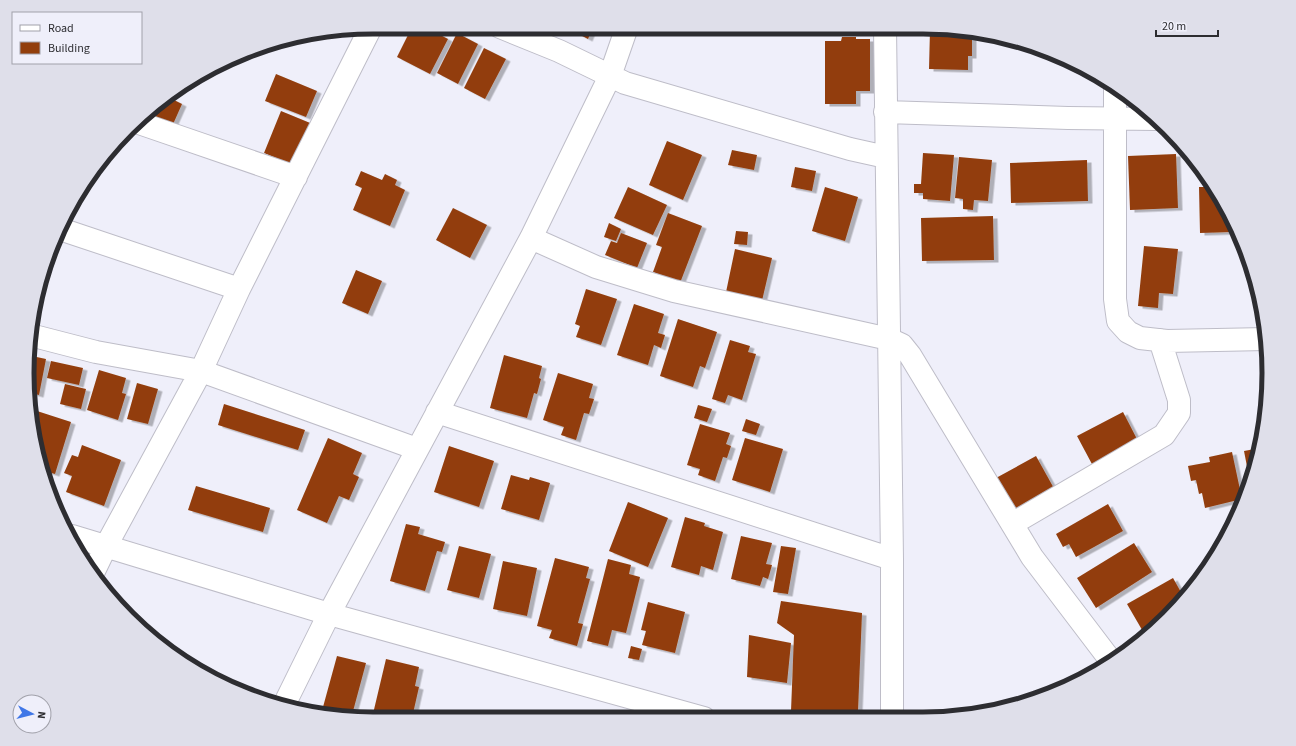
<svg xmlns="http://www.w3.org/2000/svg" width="1296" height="746" font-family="'Source Sans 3',sans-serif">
<defs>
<filter id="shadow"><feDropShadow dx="4.5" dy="2.5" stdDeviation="0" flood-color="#0004"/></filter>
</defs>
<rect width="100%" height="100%" fill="#efeffa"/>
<path fill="#923e0c" filter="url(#shadow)" d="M412,27H425L448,39L430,74L397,57Z
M565,27H593L588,39Z
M715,27L773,28L772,30L715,29Z
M853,28H870V32H853Z
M930,30H958L972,33V56H968V70L929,69Z
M457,33L478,44L458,84L437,73Z
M842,37H856V39H870V91H856V104H825V41H841Z
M484,48L506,59L485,99L464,88Z
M276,74L317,91L306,117L265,101Z
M166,96L182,104L170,131L145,117L163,98Z
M281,111L315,125L298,167L264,153Z
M667,141L702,155L683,200L649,185Z
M732,150L757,155L754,170L728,165Z
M923,153L954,155L950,201L923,199V193H914V184H921Z
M1176,154L1178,208L1130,210L1128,156Z
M959,157L992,160L988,201L974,200L973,210L963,209V199L955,198Z
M1087,160L1088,201L1011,203L1010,163Z
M795,167L816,171L812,191L791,187Z
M361,171L382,180L385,174L397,180L395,185L405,190L390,226L353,210L362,188L355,185Z
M628,187L667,205L653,235L614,218Z
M825,187L858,197L845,241L812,231Z
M1199,187H1214L1231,219V232L1200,233Z
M453,208L487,225L470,258L436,240Z
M668,213L702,226L680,283L653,272L662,247L656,245Z
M993,216L994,260L922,261L921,218Z
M609,223L621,229L616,241L604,237Z
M736,231L748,232L747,245L734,244Z
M621,233L647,243L637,268L605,255L611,241L617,243Z
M1144,246L1178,249L1173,294L1159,293L1158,308L1138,306Z
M735,249L772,258L761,305L725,297Z
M356,270L382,281L368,314L342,303Z
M586,289L617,299L601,345L576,337L580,326L575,324Z
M634,304L664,314L658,333L665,335L661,348L654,345L648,365L617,355Z
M678,319L717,332L705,368L700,366L693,387L660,376Z
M730,340L750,346L748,352L756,354L742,400L728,395L725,403L712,399Z
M504,355L542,366L539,378L541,379L537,394L534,393L527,418L490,408Z
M32,356L46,359L39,395L28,392Z
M51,361L83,368L79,385L47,378Z
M99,370L126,378L122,393L126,394L118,420L87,410Z
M558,373L593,384L589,398L594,399L589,414L584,413L576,440L561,435L564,427L543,420Z
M137,383L158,389L148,424L127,419Z
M65,384L86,389L81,409L60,404Z
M224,404L305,430L298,450L218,425Z
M698,405L712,409L707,422L694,418Z
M37,411L71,422L55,474L45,471L34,421Z
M1123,412L1138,441L1093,466L1077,436Z
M746,419L760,424L756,435L742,431Z
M700,424L730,433L726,444L731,446L727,458L723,457L715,481L698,475L700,469L687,465Z
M328,438L362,453L353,474L359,477L349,500L339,496L327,523L297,510Z
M745,438L783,449L770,492L732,480Z
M82,445L121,460L104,506L66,492L72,476L64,473L72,455L78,457Z
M449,446L494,461L479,507L434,492Z
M1260,448L1250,482L1244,451Z
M1232,452L1242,499L1205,508L1202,493L1199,494L1196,480L1191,481L1188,466L1210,462L1209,457Z
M1036,456L1056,492L1016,514L996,478Z
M511,475L529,480L530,477L550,483L539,520L501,509Z
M196,486L270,508L263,532L188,510Z
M628,502L668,518L648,567L609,551Z
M1108,504L1123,531L1076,557L1069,544L1063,547L1056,534Z
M1243,505L1235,520L1233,506Z
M685,517L705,523L704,526L723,532L713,570L701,566L699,575L671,567Z
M406,524L420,527L418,534L445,542L442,552L437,551L425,591L390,581Z
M741,536L772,543L766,564L772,565L768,579L763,577L760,586L731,579Z
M1134,543L1152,572L1096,608L1077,578Z
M459,546L491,554L479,598L447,590Z
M781,546L796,548L788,594L773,592Z
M555,558L589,567L586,578L590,579L578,623L583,624L577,646L549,638L552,630L537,626Z
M608,559L631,565L629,574L640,577L626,633L612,630L608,646L587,641Z
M503,561L537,568L527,616L493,609Z
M1173,578L1182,594L1174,599L1177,606L1167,618L1145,635L1127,604Z
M781,601L862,613L858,711H791L794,635L777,623Z
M648,602L685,612L675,653L642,645L646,631L641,630Z
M749,635L791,643L787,683L747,677Z
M631,646L642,649L639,660L628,658Z
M337,656L366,663L352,715L323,707Z
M386,659L419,667L415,686L419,687L412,718L399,716L398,718H372Z"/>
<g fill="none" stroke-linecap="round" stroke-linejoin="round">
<g stroke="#bebdc8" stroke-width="24">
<path id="minor" d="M500,27L559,51L625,83L850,149L886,157
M885,28L892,559V718
M1115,86V299L1118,321L1128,332L1140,338L1167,341L1266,339
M885,112L1068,118L1156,119
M139,123L296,177
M63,230L239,289
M531,238L596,267L674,291L889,339L902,345L910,355L1032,557L1111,661
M34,336L96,352L201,371L417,449
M437,412L892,559
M1012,524L1164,435L1179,413V400L1160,340
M72,536L329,614L704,718
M94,571L106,546L201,371L239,289L371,27
M284,705L329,614L531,238L610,76L627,27"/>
</g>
<use href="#minor" stroke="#fff" stroke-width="22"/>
</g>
<path d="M0 0H1296V746H0ZM373 34H923A339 339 0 0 1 1262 373V373A339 339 0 0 1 923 712H373A339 339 0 0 1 34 373V373A339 339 0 0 1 373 34Z" fill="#dfdfea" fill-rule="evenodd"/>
<path fill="none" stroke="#2d2d31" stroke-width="5" d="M373 34H923A339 339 0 0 1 1262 373V373A339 339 0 0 1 923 712H373A339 339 0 0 1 34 373V373A339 339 0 0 1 373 34Z"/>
<rect x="12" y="12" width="130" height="52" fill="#efeffa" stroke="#a1a1aa"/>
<rect x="20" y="25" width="20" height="6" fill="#ffffff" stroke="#a1a1aa"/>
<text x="48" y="32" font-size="12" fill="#2d2d31">Road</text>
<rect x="20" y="42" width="20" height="12" fill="#923e0c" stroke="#a1a1aa"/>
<text x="48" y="52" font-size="12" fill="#2d2d31">Building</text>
<g transform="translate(32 714) rotate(97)"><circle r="19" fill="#efeffa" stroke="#a1a1aa"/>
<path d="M0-3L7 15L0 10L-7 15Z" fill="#4077e7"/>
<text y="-6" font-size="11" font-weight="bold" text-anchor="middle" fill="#2d2d31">N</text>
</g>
<path d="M1156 30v6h62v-6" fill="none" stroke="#2d2d31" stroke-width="2"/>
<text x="1162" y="30" font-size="12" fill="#2d2d31" stroke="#efeffa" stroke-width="3" paint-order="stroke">20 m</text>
</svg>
